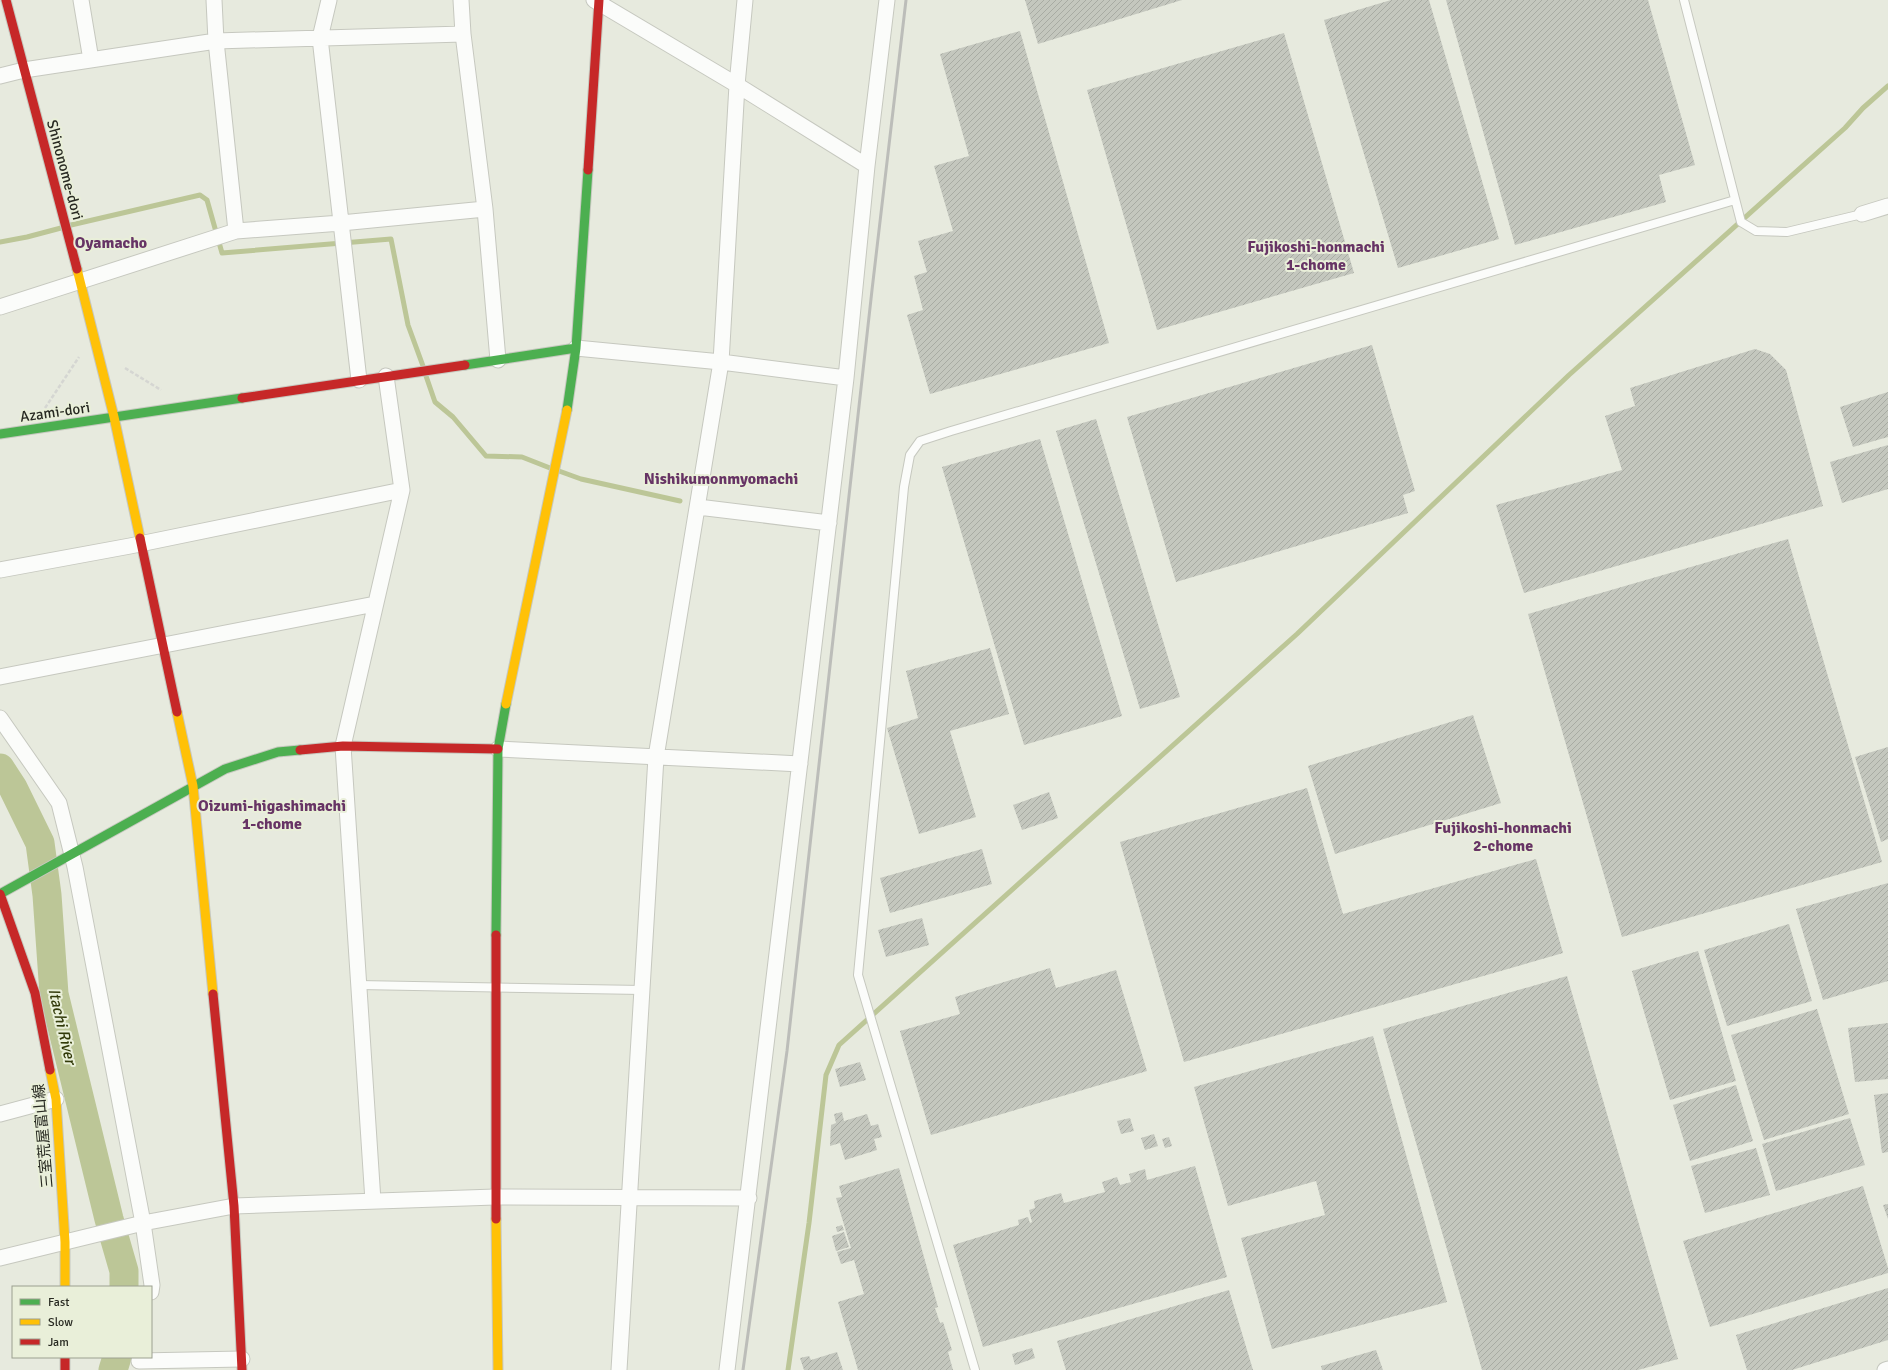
<svg xmlns="http://www.w3.org/2000/svg" width="1888" height="1370" font-family="Signika,'Noto Sans JP',sans-serif">
<defs>
<pattern id="building-hatch" width="6" height="6" patternUnits="userSpaceOnUse"><rect width="6" height="6" fill="#c4c7be"/><path d="M-1 1l2-2M0 6l6-6M5 7l2-2" fill="none" stroke="#a8aba3"/></pattern>
</defs>
<rect width="100%" height="100%" fill="#e7eade"/>
<g fill="none" stroke-linecap="round" stroke-linejoin="round">
<path stroke="#bcc697" stroke-width="5" d="M71,225L200,195L207,200L222,253L391,239L408,325L423,366
M0,242L27,237L61,228
M426,376L435,402L453,417L486,456L522,457L550,468
M559,471L581,479L680,501
M788,1370L809,1223L826,1075L839,1045L1297,634L1569,375L1845,128L1863,108L1888,86"/>
<path stroke="#bcc697" stroke-width="29" d="M0,768L13,788L40,843L47,895L54,994L109,1219L124,1271V1287
M113,1370L117,1357"/>
</g>
<path fill="url(#building-hatch)" d="M1025,0H1182L1038,44Z
M1391,0H1429L1499,239L1398,268L1324,20Z
M1446,0H1648L1695,165L1659,175L1666,202L1515,245Z
M1020,31L1109,343L930,394L907,315L923,310L914,276L927,272L918,241L953,231L934,166L969,156L940,54Z
M1284,33L1354,273L1157,330L1087,90Z
M1372,345L1415,491L1403,495L1408,513L1176,582L1127,417Z
M1755,349L1770,354L1786,370L1823,506L1524,593L1496,505L1622,470L1605,416L1635,406L1630,388Z
M1888,392V437L1853,447L1840,407Z
M1096,419L1180,697L1140,709L1056,431Z
M1040,439L1122,716L1024,745L942,467Z
M1888,445V489L1842,503L1830,462Z
M1788,539L1882,862L1622,937L1528,614Z
M990,648L1009,714L950,731L976,817L919,834L887,728L918,718L906,671Z
M1473,715L1501,803L1335,854L1308,766Z
M1888,747V839L1881,842L1855,757Z
M1307,788L1343,914L1536,859L1563,953L1184,1062L1120,842Z
M1049,792L1058,818L1022,830L1013,805Z
M982,849L992,884L890,913L880,878Z
M1888,883V981L1823,1000L1796,909Z
M922,918L929,945L886,957L878,930Z
M1789,924L1812,1001L1727,1026L1704,950Z
M1698,951L1736,1081L1670,1100L1632,971Z
M1050,968L1056,988L1116,970L1147,1071L931,1135L900,1031L960,1014L955,997Z
M1567,976L1678,1359L1638,1370H1482L1383,1029Z
M1817,1009L1849,1114L1764,1140L1731,1035Z
M1888,1023V1079L1855,1082L1848,1028Z
M1373,1036L1447,1302L1272,1349L1241,1238L1325,1215L1316,1181L1228,1206L1194,1087Z
M860,1062L866,1080L840,1087L835,1069Z
M1736,1085L1753,1141L1690,1161L1673,1105Z
M1888,1093V1152L1882,1153L1874,1095Z
M842,1112L844,1121L867,1114L871,1126L878,1124L882,1137L874,1139L877,1150L845,1160L840,1143L830,1146L831,1125L836,1123L834,1114Z
M1130,1118L1134,1131L1121,1134L1117,1121Z
M1850,1118L1865,1165L1776,1191L1762,1144Z
M1154,1134L1158,1146L1145,1150L1141,1138Z
M1169,1137L1172,1146L1165,1148L1162,1139Z
M1756,1148L1770,1195L1705,1213L1691,1166Z
M1195,1166L1227,1277L983,1347L953,1245L1019,1225L1018,1220L1028,1217L1030,1223L1032,1222L1029,1210L1035,1208L1034,1201L1061,1193L1064,1203L1105,1192L1102,1182L1117,1177L1120,1185L1131,1182L1129,1174L1145,1169L1147,1180Z
M899,1168L938,1307L935,1308L940,1323L943,1322L952,1350L948,1352L953,1370H858L838,1302L864,1294L854,1260L841,1264L837,1252L851,1248L836,1198L842,1197L839,1186Z
M1863,1186L1888,1268V1273L1710,1327L1683,1241Z
M1888,1204V1219L1883,1205Z
M842,1225L844,1230L837,1232L836,1227Z
M844,1232L849,1247L836,1251L832,1236Z
M1888,1288V1340L1792,1370H1747L1736,1335Z
M1229,1290L1253,1370H1066L1057,1341Z
M1032,1348L1035,1358L1015,1365L1012,1354Z
M1376,1350L1383,1370H1322L1321,1366Z
M837,1352L843,1370H804L800,1358L809,1356L811,1360Z"/>
<g fill="none" stroke-linecap="round" stroke-linejoin="round">
<g stroke="#c6c8bf" stroke-width="10">
<path id="lane" d="M1684,0L1741,222L1756,231L1787,232L1862,214
M359,985L642,990
M975,1370L858,975L904,487L910,455L920,441L951,431L1735,200"/>
</g>
<g stroke="#c6c8bf" stroke-width="17">
<path id="street" d="M81,0L91,60
M214,0L216,41L236,231
M329,0L320,38L359,380
M461,0L463,34L485,209L498,360
M594,0L737,85L867,166
M0,76L24,70L216,41L463,34
M1862,214L1888,206
M0,307L236,231L341,223L485,209
M576,348L721,362L846,378
M698,507L829,523
M0,570L130,546L402,490
M0,677L375,604
M0,718L59,803L75,867L143,1223L152,1285L151,1292
M498,749L800,764
M0,1114L56,1099
M373,1201L343,746L402,490L386,376
M0,1258L143,1223L234,1206L495,1197L749,1198
M139,1361L242,1359
M619,1370L656,757L721,362L737,85L745,0
M727,1370L846,378L867,166L887,0
M1885,1370L1888,1369"/>
</g>
<g stroke="#c6c8bf" stroke-width="11">
<path id="fast" d="M465,365L576,348
M567,410L576,348L588,170
M0,434L242,398
M0,894L225,769L278,752L300,750
M496,935L498,749L506,704"/>
</g>
<g stroke="#c6c8bf" stroke-width="11">
<path id="slow" d="M77,269L114,417L140,538
M506,704L567,410
M177,712L193,786L213,994
M50,1070L56,1099L65,1242V1287
M496,1219L498,1370"/>
</g>
<g stroke="#c6c8bf" stroke-width="11">
<path id="jam" d="M6,0L77,269
M588,170L599,0
M242,398L465,365
M140,538L177,712
M300,750L343,746L498,749
M0,894L35,993L50,1070
M213,994L234,1206L242,1370
M496,1219V935
M65,1357V1370"/>
</g>
<path stroke="#d5d6d2" stroke-width="2.5" stroke-dasharray="4 2" stroke-linecap="butt" d="M125,368L161,390
M45,408L79,357"/>
<use href="#lane" stroke="#fbfcfa" stroke-width="8"/>
<use href="#street" stroke="#fbfcfa" stroke-width="15"/>
<use href="#fast" stroke="#4caf50" stroke-width="9"/>
<use href="#slow" stroke="#ffc107" stroke-width="9"/>
<use href="#jam" stroke="#c62828" stroke-width="9"/>
<path stroke="#bcbdb9" stroke-width="3" d="M743,1370L787,1051L872,290L906,0"/>
</g>
<g text-anchor="middle" stroke-width="4" stroke-linejoin="round" paint-order="stroke">
<g font-size="15" fill="#282a22" stroke="#e9efd9">
<text transform="translate(65 170) rotate(75)" y="5">Shinonome-dori</text>
<text transform="translate(55 412) rotate(-8)" y="5">Azami-dori</text>
<text transform="translate(43 1136) rotate(-95)" y="5">三室荒屋富山線</text>
</g>
<g font-size="16" font-weight="bold" fill="#673465" stroke="#e9efd9">
<text x="111" y="248">Oyamacho</text>
<text x="1316" y="252">Fujikoshi-honmachi<tspan x="1316" dy="18">1-chome</tspan></text>
<text x="721" y="484">Nishikumonmyomachi</text>
<text x="272" y="811">Oizumi-higashimachi<tspan x="272" dy="18">1-chome</tspan></text>
<text x="1503" y="833">Fujikoshi-honmachi<tspan x="1503" dy="18">2-chome</tspan></text>
</g>
<g font-size="16" font-style="italic" fill="#323a0a" stroke="#e9efd9">
<text transform="translate(63 1026) rotate(77)" y="6">Itachi River</text>
</g>
</g>
<rect x="12" y="1286" width="140" height="72" fill="#e9efd9" stroke="#9ca090"/>
<rect x="20" y="1299" width="20" height="6" fill="#4caf50" stroke="#9ca090"/>
<text x="48" y="1306" font-size="12" fill="#282a22">Fast</text>
<rect x="20" y="1319" width="20" height="6" fill="#ffc107" stroke="#9ca090"/>
<text x="48" y="1326" font-size="12" fill="#282a22">Slow</text>
<rect x="20" y="1339" width="20" height="6" fill="#c62828" stroke="#9ca090"/>
<text x="48" y="1346" font-size="12" fill="#282a22">Jam</text>
</svg>
